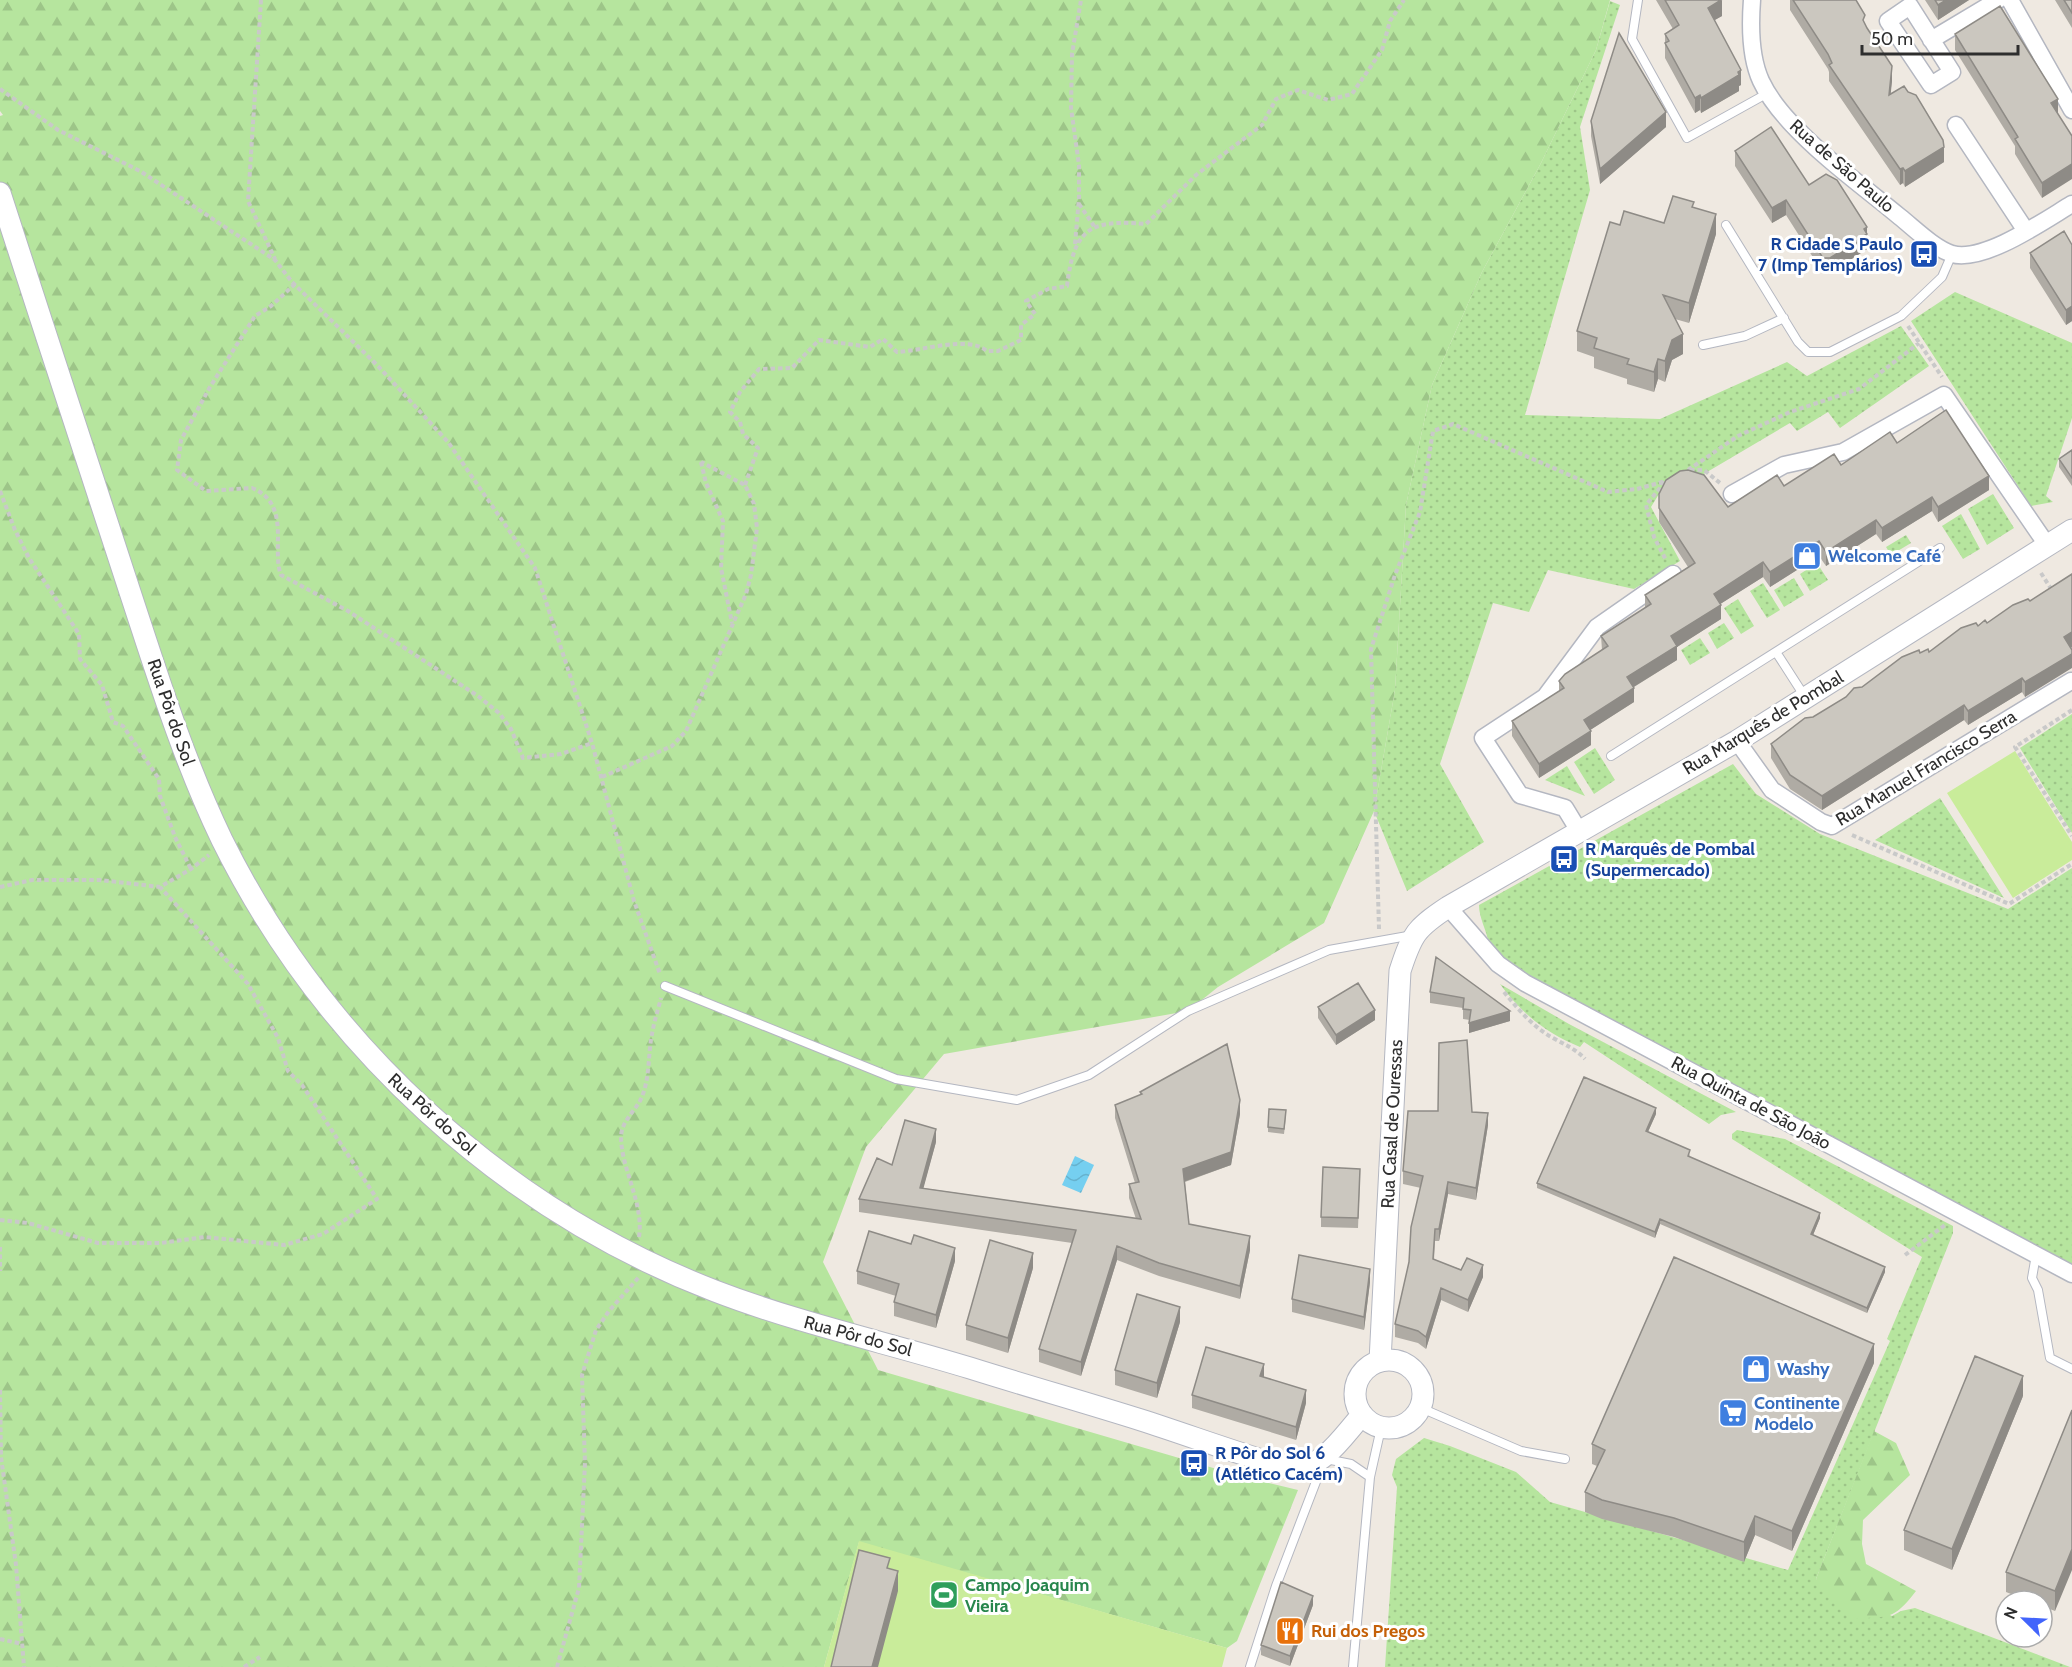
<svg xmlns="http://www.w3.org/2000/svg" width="2072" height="1667" font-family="Cabin,sans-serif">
<defs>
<pattern id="grass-dots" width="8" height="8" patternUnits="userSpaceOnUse" patternTransform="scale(1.5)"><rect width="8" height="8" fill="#b6e59e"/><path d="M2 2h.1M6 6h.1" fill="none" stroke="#9dc588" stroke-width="1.8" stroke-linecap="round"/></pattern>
<pattern id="forest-firs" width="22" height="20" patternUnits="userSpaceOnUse" patternTransform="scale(1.5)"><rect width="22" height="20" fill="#b6e59e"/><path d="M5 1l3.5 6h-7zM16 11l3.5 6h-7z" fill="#9dc588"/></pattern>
<pattern id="water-waves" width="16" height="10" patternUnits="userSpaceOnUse" patternTransform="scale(1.5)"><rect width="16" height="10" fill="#75cff0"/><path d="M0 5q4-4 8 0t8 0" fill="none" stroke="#66b2ce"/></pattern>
</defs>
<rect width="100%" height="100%" fill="#efe9e1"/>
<path fill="url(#grass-dots)" d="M1610,1L1620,5L1580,127L1590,190L1525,415L1660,419L1787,362L1807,376L1901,326L1929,366L1840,428L1828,412L1797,431L1790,423L1702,475L1670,484L1659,494L1651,507L1680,561L1634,589L1548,570L1529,612L1493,603L1440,764L1484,842L1407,891L1374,811L1395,690L1406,505L1432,385L1482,272L1541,163L1596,50Z
M1955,292L2072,343V418L2046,496L2053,502L2031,506L1911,321Z
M1993,494L2014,528L1987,545L1968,509Z
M1961,514L1980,549L1963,559L1942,526Z
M1906,535L1911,543L1891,555L1886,547Z
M1817,563L1828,580L1810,591L1800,574Z
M1794,578L1804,595L1784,607L1774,590Z
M1763,583L1780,610L1767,618L1750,591Z
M1738,599L1754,626L1741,634L1724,608Z
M1724,623L1734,638L1717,649L1708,633Z
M1700,638L1710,653L1690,665L1681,650Z
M2072,714V833L2020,748Z
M1595,748L1615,780L1594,794L1574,762Z
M1733,764L1756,794L1820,834L2008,909L2072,868V1266L1517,970L1489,945C1487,930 1479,919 1479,905Z
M1567,766L1585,796L1545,780Z
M1940,798L2004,898L1875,840Z
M1500,984L1569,1024L1736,1112L1721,1115L1709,1124L1584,1042L1580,1047C1546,1033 1522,1014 1500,984Z
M1737,1130L1785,1139L1953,1226V1233L1816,1579L1892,1616L1901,1611L1915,1608L2070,1667H1385L1397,1487L1392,1475L1396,1459L1424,1438L1450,1446L1516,1472L1550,1502L1788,1570L1890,1341L1887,1339L1922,1257L1732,1139V1134Z"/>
<path fill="url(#forest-firs)" d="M0,0H1610L1596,50L1541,163L1482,272L1432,385L1406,505L1395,690L1374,811L1324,923L1218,987L1188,1011L944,1054L866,1147L823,1262L878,1370L1244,1477L1298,1490L1237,1641L1227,1648L859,1542L824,1667H0V116L3,115L0,111Z
M1874,1431L1896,1443L1910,1475L1863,1520L1862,1544L1866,1564L1916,1591C1893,1621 1889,1616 1853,1619L1816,1579Z"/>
<path fill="#c9ec9a" d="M2015,751L2072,842V860L2013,898L1947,793Z
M859,1541L1227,1648L1222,1667H824Z"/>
<path fill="url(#water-waves)" d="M1075,1156L1094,1165L1081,1193L1062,1185Z"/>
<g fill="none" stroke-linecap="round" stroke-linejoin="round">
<g stroke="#b4b7c1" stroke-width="10">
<path id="service" d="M1638,0L1632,39L1687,138L1768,93
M1726,225L1798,342L1808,352H1830L1901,316L1942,277L1952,254
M1703,345L1745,336L1784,318
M1776,652L1805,697
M1611,756L1940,548
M665,986L896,1079L1017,1100L1089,1075L1188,1011L1329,950L1413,935
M2036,1255L2032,1278L2038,1290L2050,1358L2072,1369
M1421,1408L1521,1451L1565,1459
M1326,1459L1351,1464L1370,1477
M1250,1667L1276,1586L1317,1479L1315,1464
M1353,1667L1370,1477L1381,1428"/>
</g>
<g stroke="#b4b7c1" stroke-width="19">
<path id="minor" d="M1752,0C1750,26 1750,57 1761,81C1768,96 1779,110 1790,122C1822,157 1864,187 1900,217C1915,229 1934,248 1952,254C1984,263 2045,220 2072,204
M2010,0L2072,110
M1910,6L1952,72L1931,85L1888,21Z
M1931,40L1998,0
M1956,125L2026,231
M1732,494L1784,465L1843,452L1944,395L2047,545
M1737,741L1772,790L1821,822L1832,826L2071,681
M1579,831L1565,808L1520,795L1483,738L1545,697L1597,627L1673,574
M1448,907L1498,964L1525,983L2072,1274"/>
</g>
<g stroke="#b4b7c1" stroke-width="23">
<path id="tertiary" d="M0,193C43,325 85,457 129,589C157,674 183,759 222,840C323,1044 502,1209 715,1291C798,1323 885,1342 970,1368C1027,1386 1084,1402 1141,1420C1191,1436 1241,1455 1292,1469C1323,1469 1343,1436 1362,1415
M1355 1394a34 34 0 1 1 68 0a34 34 0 1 1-68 0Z
M1380,1361L1400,971C1412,934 1416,928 1448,907L1737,741L2072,530"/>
</g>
<path stroke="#c9c9c9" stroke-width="4" stroke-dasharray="4.5 3" stroke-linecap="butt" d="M261,0L248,201L275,259
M0,89L58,130L140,171L275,260L292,282L377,365L448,442L535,568L592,743L634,901L660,974
M1079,204L1094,226
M1075,244L1079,198V165L1071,108L1072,54L1081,0
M295,284L271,306L255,316L210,387L181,440L177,470L206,491L252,488C292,504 271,550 281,575L348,611L478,696L499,713L511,729L523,758L561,754L592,743
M1908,326L1942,377
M701,462L706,483L723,521L721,568L732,623
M1688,470L1738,436L1790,412L1859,389L1919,343
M1690,470H1704L1720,483
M1665,482L1646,505L1654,537L1666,560
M745,485L758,448L743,434L740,422L730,412L740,392L759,369L792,368L819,340L870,347L883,339L897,352C921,351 968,335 987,351H998L1021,340V325L1035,314L1026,301L1048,289L1067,286C1074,229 1089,219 1146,224L1196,175L1262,125L1276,99L1298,90L1328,100L1352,94L1382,50L1390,21L1404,0
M0,491L15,530L29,558L79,634L80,659L102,685L113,722L123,726L159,779L160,796L175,837L191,869
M2041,573L2053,592
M2072,710L2015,747L2072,836
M602,777L672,746L686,731L746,594L751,575L757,528L754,504L745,485L701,462
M1852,835L2009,904L2072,864
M0,887L32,880H100L160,887L191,869L209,855
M1379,929L1371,649L1395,575L1420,512L1433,431L1453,424L1608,492L1637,489L1666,481
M1504,992C1518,1009 1533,1027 1553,1038C1565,1045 1576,1049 1585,1059
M0,1220L28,1223L98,1243H161L205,1237L284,1245L323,1234L377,1199L302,1085L288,1071L278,1038L248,984L160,887
M639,1237C644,1204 622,1171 621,1138C621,1119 638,1110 643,1094C650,1074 648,1054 652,1034C654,1022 658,1010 661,998
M0,1247V1271
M1905,1255L1945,1225
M0,1390L1,1457L16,1565L24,1667
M0,1639L22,1644
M244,1667L260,1657
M557,1667L579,1588L585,1463L582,1375L596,1330L609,1311L639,1277"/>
<use href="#service" stroke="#fff" stroke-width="8"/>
<use href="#minor" stroke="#fff" stroke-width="16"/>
<use href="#tertiary" stroke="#fff" stroke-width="21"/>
</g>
<path fill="#afaba4" d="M1656,0H1721L1722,16L1714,20L1741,85L1739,86V91L1701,113L1700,110L1695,113L1665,58V34L1673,29Z
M1790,0H1856L1865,25L1892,81L1890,94L1944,162L1905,187L1903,183L1900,185L1829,81V72L1828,69L1790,10Z
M1925,0H1969L1938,20Z
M2055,0H2072V28Z
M1955,34L2058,113L2042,198L2015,154V146L1955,50Z
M1591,121L1666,127L1600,184L1591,136Z
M1735,151L1809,185L1867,227V249L1830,273H1823L1786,215L1772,223L1735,166Z
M1694,208L1716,234L1689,323L1675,319L1683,354L1672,360L1665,382L1658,379L1654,392L1627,384V379L1594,368V357L1577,351V331L1620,225L1664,223Z
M2072,245V321L2066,325L2030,268V253Z
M1897,443L1989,490L1938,522L1932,511L1882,542L1876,534L1826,566L1819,556L1770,587L1763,577L1720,604L1721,619L1677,647V660L1634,687V702L1590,730L1591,745L1539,778L1512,736V721L1559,691V681L1602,650L1601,636L1645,608V595L1688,567L1659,522V494L1728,507L1841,465Z
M2072,450V486L2059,467V459Z
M2072,574V647L2025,697L2022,692L1968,725L1964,720L1822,810L1790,789L1771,758V744L1862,687L1920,653L1929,652L1978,626L1987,623L2030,601Z
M1436,957L1510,1021L1469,1033L1470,1020L1463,1019V1008L1430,1003V992Z
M1318,1007L1375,1020L1336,1045L1318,1018Z
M1140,1092L1240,1114L1231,1165L1185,1182L1189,1224L1250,1250L1240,1299L1159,1276L1117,1260L1081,1376L1039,1362V1349L1072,1243L859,1212V1199L892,1165L936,1142L923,1188L1136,1219L1129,1198V1184L1135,1183L1115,1118V1105L1140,1095Z
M1472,1112L1488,1125L1476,1200L1448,1194L1439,1241H1435L1434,1260L1483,1277L1468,1312L1441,1300L1426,1349L1418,1343L1395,1337V1324L1409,1262L1421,1188L1403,1184V1171Z
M1656,1114L1648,1132L1690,1155L1689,1157L1820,1218L1813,1235L1885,1272L1867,1313L1660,1224L1655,1238L1537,1188V1183Z
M1286,1116L1284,1134L1268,1132V1127Z
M1360,1179L1358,1228L1321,1227V1217Z
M955,1261L936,1328L894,1316V1302L896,1296L857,1284V1271Z
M1033,1268L1008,1353L966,1340V1325Z
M1370,1282L1364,1330L1292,1312V1299Z
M1180,1322L1157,1398L1115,1385V1370Z
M1874,1363L1792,1551L1755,1535L1744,1562L1674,1537L1602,1519L1585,1512V1492L1597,1466L1592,1464V1444Z
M1264,1377L1306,1403L1296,1440L1192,1408V1395Z
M2023,1396L1952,1570L1904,1550V1530Z
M2072,1410L2055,1611L2042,1606V1601H2029L2006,1592V1572Z
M1313,1605L1290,1666L1261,1655V1645Z"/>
<path fill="#8e8b86" d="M1722,0V16L1708,24V8Z
M1946,0H1969L1938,20V5Z
M1892,66V81L1889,111V95Z
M1741,70V85L1739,86V91L1701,113V98Z
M1700,95V110L1695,113V98Z
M2058,99V114L2051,103Z
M1666,112V127L1600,184V169Z
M1944,147V162L1905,187V171Z
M2072,164V179L2042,198V183Z
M1903,168V183L1900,185V169Z
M1786,200V215L1772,223V208Z
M1716,214V234L1689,323V303Z
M1867,227V249L1830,273V258Z
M2072,306V321L2066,325V310Z
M1683,334V354L1672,360L1665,382V361L1672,340Z
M1658,359V379L1654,392V372Z
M1989,476V490L1938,522V507Z
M1932,497V511L1882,542V528Z
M1876,520V534L1826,566V552Z
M1819,541V556L1770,587V572Z
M1763,562V577L1714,608V594Z
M1721,605V619L1677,647V660L1627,691V677L1671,636Z
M2072,632V647L2064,652V637Z
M2072,654V668L2025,697V682Z
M2022,678V692L1968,725V711Z
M1634,688V702L1584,734V720Z
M1964,705V720L1822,810V796Z
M1591,731V745L1539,778V764Z
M1375,1010V1020L1336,1045V1035Z
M1510,1011V1021L1469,1033V1023Z
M1240,1100V1114L1231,1165L1183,1182V1169Z
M1656,1108V1114L1646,1136V1131Z
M1488,1113V1125L1476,1200V1188Z
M936,1129V1142L920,1201V1188Z
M1448,1182V1194L1439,1241V1229Z
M1820,1213V1218L1811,1240V1234Z
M1660,1219V1224L1655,1238V1232Z
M1250,1236V1250L1240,1299V1286Z
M1117,1246V1260L1081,1376V1362Z
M955,1248V1261L936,1328V1315Z
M1033,1253V1268L1008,1353V1338Z
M1483,1265V1277L1468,1312V1300Z
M1885,1267V1272L1867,1313V1308Z
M1370,1269V1282L1364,1330V1317Z
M1441,1288V1300L1426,1349V1337Z
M1180,1307V1322L1157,1398V1383Z
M1874,1344V1363L1792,1551V1531Z
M1264,1364V1378L1260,1376Z
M2023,1376V1396L1952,1570V1549Z
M1306,1390V1403L1296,1440V1427Z
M1755,1516V1535L1744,1562V1542Z
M2072,1549V1570L2055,1611V1591Z
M898,1571V1591L878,1667H872Z
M1313,1596V1605L1290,1666V1656Z"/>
<path fill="#cbc7bf" stroke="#8e8b86" stroke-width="1.5" d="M1665,0H1721L1708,8L1741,70L1738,72L1739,75L1701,98L1700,95L1695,98L1665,43L1669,41L1665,34L1679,25Z
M1793,0H1856L1865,15L1863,20L1867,28L1892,66L1889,95L1904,86L1908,92L1916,95L1943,140L1944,147L1905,171L1903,168L1900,169L1829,65L1832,63L1828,54Z
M1935,0H1946L1938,5Z
M2064,0H2072V13Z
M2000,6L2058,99L2051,103L2072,136V164L2042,183L2015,139L2018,137L1955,34Z
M1619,33L1666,112L1600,169L1591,121Z
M1771,127L1809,185L1826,174L1837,180L1867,227L1864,229L1867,234L1830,258H1823L1786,200L1772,208L1735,151Z
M1673,196L1694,202L1692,207L1716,214L1689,303L1663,295L1683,334L1672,340L1665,361L1658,359L1654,372L1627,364L1629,359L1594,348L1597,338L1577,331L1610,222L1620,225L1624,211L1664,223Z
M2064,231L2072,245V306L2066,310L2030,253Z
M1946,410L1989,476L1938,507L1932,497L1882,528L1876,520L1826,552L1819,541L1770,572L1763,562L1714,594L1721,605L1671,636L1677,646L1627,677L1634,688L1584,720L1591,731L1539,764L1512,721L1564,688L1559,681L1565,674L1608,646L1601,636L1651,604L1645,595L1695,563L1659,508V494L1666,480L1680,471L1688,470L1704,475L1728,507L1777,475L1784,486L1834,454L1841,465L1890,432L1897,443Z
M2072,450V478L2059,459Z
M2072,574V632L2064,637L2072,650V654L2025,682L2022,678L1968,711L1964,705L1822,796L1790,775L1771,744L1805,718L1813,717L1846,697L1854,688L1862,687L1902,657L1919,650L1920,653L1928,649L1929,652L1961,628L1976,623L1978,626L1985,620L1987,623L2013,605L2028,599L2030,601Z
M1436,957L1510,1011L1469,1023L1471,1010L1463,1009L1464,998L1430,992Z
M1358,983L1375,1010L1336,1035L1318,1007Z
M1467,1040L1472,1112L1488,1113L1476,1188L1448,1182L1439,1229H1435L1433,1259L1461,1270L1467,1258L1483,1265L1468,1300L1441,1288L1426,1337L1418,1331L1395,1324L1409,1262L1411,1227L1423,1176L1403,1171L1408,1111H1438L1439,1043Z
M1227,1044L1240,1100L1231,1152L1183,1169L1189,1224L1250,1236L1240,1286L1159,1263L1117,1246L1081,1362L1039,1349L1076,1230L859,1199L877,1158L892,1165L905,1120L936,1129L920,1188L1141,1219L1129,1184L1139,1182L1115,1105L1142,1094L1140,1092Z
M1584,1077L1656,1108L1646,1131L1690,1150L1688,1156L1820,1213L1811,1234L1885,1267L1867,1308L1660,1219L1655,1232L1537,1183Z
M1269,1109L1286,1110L1284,1129L1268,1127Z
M1323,1167L1360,1169L1358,1218L1321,1217Z
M869,1231L911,1244L914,1235L955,1248L936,1315L894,1302L899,1284L857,1271Z
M990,1240L1033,1253L1008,1338L966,1325Z
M1299,1255L1370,1269L1364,1317L1292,1299Z
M1674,1257L1874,1344L1792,1531L1755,1516L1744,1542L1674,1518L1602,1500L1585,1492L1605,1450L1592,1444Z
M1137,1294L1180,1307L1157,1383L1115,1370Z
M1206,1347L1264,1364L1260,1376L1306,1390L1296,1427L1192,1395Z
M1975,1356L2023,1376L1952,1549L1904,1530Z
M2072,1410V1549L2055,1591L2006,1572Z
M859,1550L890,1558L887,1568L898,1571L872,1667H831Z
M1281,1582L1313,1596L1290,1656L1261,1645Z"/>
<defs>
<g id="bus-square" transform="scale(1.5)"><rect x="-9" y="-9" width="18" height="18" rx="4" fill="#1a4fb4" stroke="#fff"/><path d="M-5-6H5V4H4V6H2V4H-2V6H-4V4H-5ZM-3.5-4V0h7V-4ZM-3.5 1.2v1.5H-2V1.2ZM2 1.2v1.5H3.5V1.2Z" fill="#fff"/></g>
<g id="shop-square" transform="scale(1.5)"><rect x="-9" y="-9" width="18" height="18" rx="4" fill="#3f7fe0" stroke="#fff"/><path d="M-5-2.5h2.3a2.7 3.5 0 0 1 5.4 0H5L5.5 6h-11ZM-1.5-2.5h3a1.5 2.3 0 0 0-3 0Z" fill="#fff"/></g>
<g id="supermarket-square" transform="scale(1.5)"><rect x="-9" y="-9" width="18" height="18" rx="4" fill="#3f7fe0" stroke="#fff"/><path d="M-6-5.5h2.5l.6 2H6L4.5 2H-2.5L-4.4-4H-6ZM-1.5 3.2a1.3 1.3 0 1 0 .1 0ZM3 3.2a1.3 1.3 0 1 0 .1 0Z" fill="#fff"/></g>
<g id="stadium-square" transform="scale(1.5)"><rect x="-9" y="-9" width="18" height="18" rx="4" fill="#2e9e5b" stroke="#fff"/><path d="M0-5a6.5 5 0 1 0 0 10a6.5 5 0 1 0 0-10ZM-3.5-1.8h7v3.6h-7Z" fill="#fff"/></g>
<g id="restaurant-square" transform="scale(1.5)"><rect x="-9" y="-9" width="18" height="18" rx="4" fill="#e8710a" stroke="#fff"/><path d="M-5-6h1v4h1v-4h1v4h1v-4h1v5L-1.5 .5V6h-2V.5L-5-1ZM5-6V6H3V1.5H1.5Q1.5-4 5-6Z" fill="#fff"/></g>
</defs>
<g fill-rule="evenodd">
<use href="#bus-square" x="1924" y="254"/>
<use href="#shop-square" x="1807" y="556"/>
<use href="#bus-square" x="1564" y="859"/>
<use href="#shop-square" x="1756" y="1369"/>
<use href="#supermarket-square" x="1733" y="1413"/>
<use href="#bus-square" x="1194" y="1463"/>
<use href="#stadium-square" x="944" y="1595"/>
<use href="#restaurant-square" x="1290" y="1631"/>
</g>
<g text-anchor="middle" stroke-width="6" stroke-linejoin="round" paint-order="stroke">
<g font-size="18" fill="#2e2e2e" stroke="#fff">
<text transform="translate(1842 166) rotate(41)" y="6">Rua de São Paulo</text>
<text transform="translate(171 712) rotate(71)" y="6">Rua Pôr do Sol</text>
<text transform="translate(1763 723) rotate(-31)" y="6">Rua Marquês de Pombal</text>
<text transform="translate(1926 768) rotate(-31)" y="6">Rua Manuel Francisco Serra</text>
<text transform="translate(1751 1103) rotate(28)" y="6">Rua Quinta de São João</text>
<text transform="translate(432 1114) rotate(42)" y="6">Rua Pôr do Sol</text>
<text transform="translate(1392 1124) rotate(-87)" y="6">Rua Casal de Ouressas</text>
<text transform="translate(858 1336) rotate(15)" y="6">Rua Pôr do Sol</text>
</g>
<g font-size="18" font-weight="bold" fill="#164399" stroke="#fff" text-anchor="start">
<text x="1903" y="250" text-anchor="end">R Cidade S Paulo<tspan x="1903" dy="21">7 (Imp Templários)</tspan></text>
<text x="1585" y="855">R Marquês de Pombal<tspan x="1585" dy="21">(Supermercado)</tspan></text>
<text x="1215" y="1459">R Pôr do Sol 6<tspan x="1215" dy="21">(Atlético Cacém)</tspan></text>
</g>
<g font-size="18" font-weight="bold" fill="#366cbe" stroke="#fff" text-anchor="start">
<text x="1828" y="562">Welcome Café</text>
<text x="1777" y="1375">Washy</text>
<text x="1754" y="1409">Continente<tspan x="1754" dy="21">Modelo</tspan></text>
</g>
<g font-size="18" font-weight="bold" fill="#27864d" stroke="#fff" text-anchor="start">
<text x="965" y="1591">Campo Joaquim<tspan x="965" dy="21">Vieira</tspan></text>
</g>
<g font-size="18" font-weight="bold" fill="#c56008" stroke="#fff" text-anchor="start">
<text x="1311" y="1637">Rui dos Pregos</text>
</g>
</g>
<g transform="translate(2024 1619) rotate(294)"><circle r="28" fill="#ffffff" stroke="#ababab" stroke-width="1.5"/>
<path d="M0-4.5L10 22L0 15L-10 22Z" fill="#4264fb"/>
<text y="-9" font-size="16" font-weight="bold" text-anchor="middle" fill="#2e2e2e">N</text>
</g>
<path d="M1862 45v9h156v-9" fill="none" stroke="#2e2e2e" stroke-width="3"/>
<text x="1871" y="45" font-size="18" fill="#2e2e2e" stroke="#ffffff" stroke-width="4.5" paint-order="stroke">50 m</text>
</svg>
